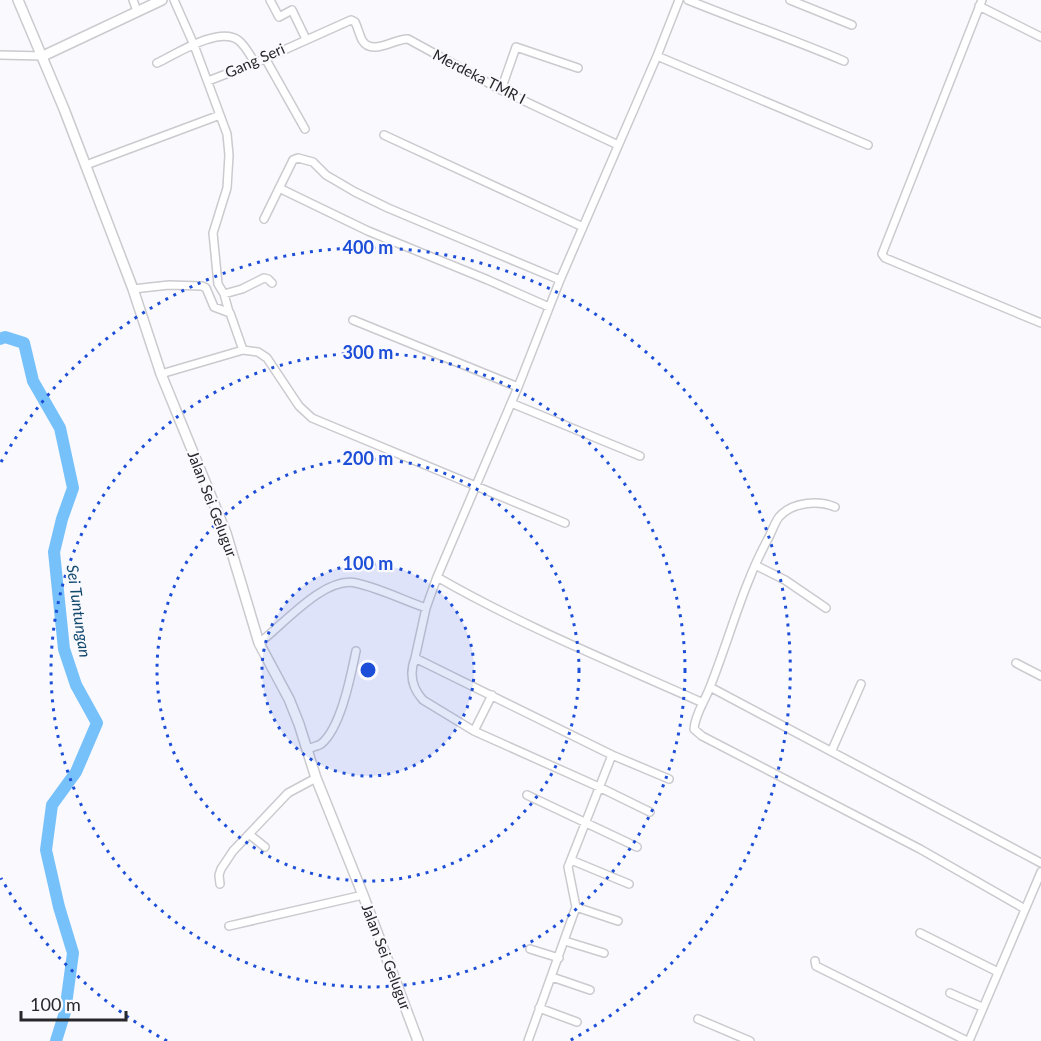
<svg xmlns="http://www.w3.org/2000/svg" width="1041" height="1041" font-family="Lato,sans-serif">
<rect width="100%" height="100%" fill="#f9f9fe"/>
<g fill="none" stroke-linecap="round" stroke-linejoin="round">
<path stroke="#77c1fa" stroke-width="12" d="M0,339L5,337L24,343L33,381L60,428L73,488L62,519L54,552L64,649L76,685L97,723L76,772L52,805L46,850L59,907L73,953L65,1012L56,1041"/>
<g stroke="#cacacf" stroke-width="10">
<path id="minor" d="M133,0L137,11
M174,0L194,45L227,134L229,155L227,188L213,233L218,284L224,294L229,312
M270,0L279,17L292,10L306,39
M688,0C740,21 792,39 844,61
M790,0L852,25
M982,0L882,254L885,258L1041,323
M979,6L1041,37
M0,55L43,56
M657,56L868,145
M265,58L305,129
M157,63C176,54 219,26 238,40C245,45 250,55 255,63
M208,81L255,63L351,20L355,22C358,28 359,34 362,40C372,57 395,38 408,39L501,90L618,145
M501,90L516,47L578,68
M384,135L583,227
M86,165L220,115
M279,188L368,231L488,280L549,307
M264,219L293,160L298,158L313,162L326,175L355,192L388,208L560,280
M133,289L169,285L202,286L206,288L214,307L230,313L243,350
M224,294L242,289L264,278L268,279L272,283
M353,320L518,387
M161,374L243,350L258,352L267,358L299,406L312,418L565,523
M511,403L640,456
M835,507C818,500 792,502 779,517C775,522 772,531 769,537C743,584 730,637 710,687C705,701 695,714 694,729L702,736L920,849L1025,909
M755,565L785,580L826,608
M437,577C522,626 614,663 703,703
M259,643C283,625 324,576 356,583C379,588 403,600 426,608
M415,658C409,674 412,688 423,700L474,731
M1016,663L1041,676
M710,687L1041,863
M492,695L474,731L599,787L650,812
M308,749C312,747 318,746 321,744C341,728 351,675 356,651
M832,750L861,684
M669,779L612,755L415,658L426,608L437,577L518,387L560,280L657,56L679,0
M527,795L637,847
M250,835L265,847
M571,860L629,884
M220,884L219,875L221,869L233,851L288,793L316,778
M576,907L618,921
M229,926L363,895
M920,933L998,972
M565,941L604,953
M530,949L559,958
M815,961L816,966L967,1041
M552,977L590,990
M950,993L982,1007
M539,1008L577,1022
M698,1019L750,1041
M528,1041L576,907L568,867L612,755
M969,1041L1041,872"/>
</g>
<g stroke="#cacacf" stroke-width="12">
<path id="secondary" d="M18,0L64,109L133,289L161,374L226,533L259,643L289,699L299,724L316,778L363,895L418,1041
M43,56L162,0"/>
</g>
<use href="#minor" stroke="#fff" stroke-width="7"/>
<use href="#secondary" stroke="#fff" stroke-width="9"/>
</g>
<circle cx="368" cy="670" r="106" fill="#1d4ed8" fill-opacity=".12"/>
<g fill="none" stroke="#1d4ed8" stroke-width="3" stroke-dasharray="3 6">
<circle cx="368" cy="670" r="106"/>
<circle cx="368" cy="670" r="211"/>
<circle cx="368" cy="670" r="317"/>
<path d="M167 1041A422 422 0 0 1 1 878M1 462A422 422 0 1 1 569 1041"/>
</g>
<g text-anchor="middle" stroke-width="4.5" stroke-linejoin="round" paint-order="stroke">
<g font-size="15" fill="#28282a" stroke="#f9f9fe">
<text transform="translate(255 61) rotate(-24)" y="5">Gang Seri</text>
<text transform="translate(479 77) rotate(27)" y="5">Merdeka TMR I</text>
<text transform="translate(212 504) rotate(69)" y="5">Jalan Sei Gelugur</text>
<text transform="translate(386 957) rotate(69)" y="5">Jalan Sei Gelugur</text>
</g>
<g font-size="16" font-style="italic" fill="#10486e" stroke="#f9f9fe">
<text transform="translate(79 611) rotate(82)" y="6">Sei Tuntungan</text>
</g>
</g>
<circle cx="368" cy="670" r="9" fill="#1d4ed8" stroke="#f9f9fe" stroke-width="3"/>
<g font-size="18" text-anchor="middle" font-weight="bold" fill="#1d4ed8" stroke="#f9f9fe" stroke-width="4.5" stroke-linejoin="round" paint-order="stroke">
<text x="368" y="254">400 m</text>
<text x="368" y="359">300 m</text>
<text x="368" y="465">200 m</text>
<text x="368" y="570">100 m</text>
</g>
<path d="M21 1011v9h105v-9" fill="none" stroke="#28282a" stroke-width="3"/>
<text x="30" y="1011" font-size="18" fill="#28282a" stroke="#f9f9fe" stroke-width="4.5" paint-order="stroke">100 m</text>
</svg>
